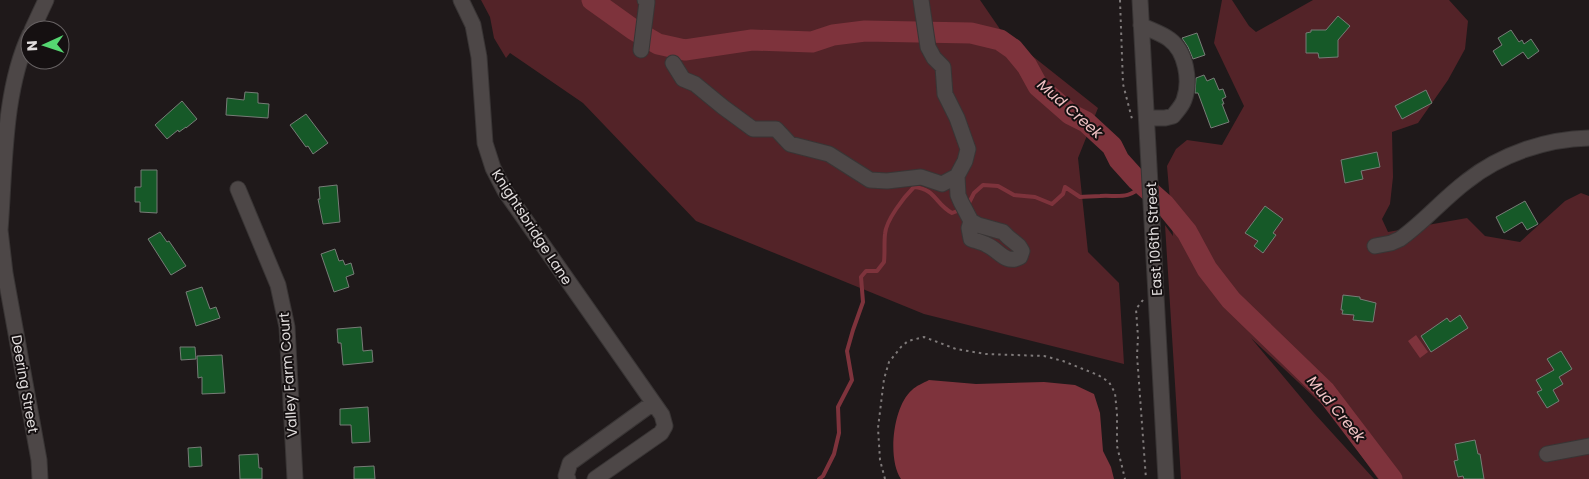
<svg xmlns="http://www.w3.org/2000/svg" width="1589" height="479" font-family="Poppins,sans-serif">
<rect width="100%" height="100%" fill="#1f191a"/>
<path fill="#532328" d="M481,0H980L1002,32L1098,108L1078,158L1088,252L1119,283L1124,364L924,314L696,221L583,103L510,53L506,58L494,38L490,17Z
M1222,0H1232L1249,26L1256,32L1313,0H1449L1468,21L1465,49L1448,80L1418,123L1392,132L1393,177L1390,204L1382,219L1388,232L1467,218L1485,236L1520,242L1565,201L1581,193L1589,196V479H1378L1329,411L1251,338L1314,413L1374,479H1181L1165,225L1173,236L1167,166L1176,149L1187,140L1222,145L1244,106L1214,43Z"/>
<path fill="#7e333c" d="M1416,335L1428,352L1420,358L1408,341Z
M929,380L976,384L1044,382L1075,385L1094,394L1100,413L1103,451L1111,467L1114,479H901C887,459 893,406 912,390C916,386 923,383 929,380Z"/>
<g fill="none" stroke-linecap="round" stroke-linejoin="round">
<path stroke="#7e333c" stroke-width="4" d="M968,205L974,193L983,185L998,186L1014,195L1035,197L1052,204L1063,194L1065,187L1080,197C1086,197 1093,196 1100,196C1119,195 1128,200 1143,185
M819,479L823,476L834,454L839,433L838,407L852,380L847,351L853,330L863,302L861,277L866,271H877L884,262C885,253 884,243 885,234C886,220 904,197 914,187C936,189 935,204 952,213L960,210"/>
<path stroke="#7e333c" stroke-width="21" d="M592,0L634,30L658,44L685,50L752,40L812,42L833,35L865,31L971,33L1000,40L1013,49L1027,66L1038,86L1070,114L1086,122L1112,146L1119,160L1137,180L1164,204L1187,232L1207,269L1231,300L1325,391L1392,479"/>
</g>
<path fill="#165928" stroke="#777c77" d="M1338,16L1350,26L1338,40V57L1319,58L1318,53H1306V33L1311,32V30H1326Z
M1511,30L1519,42L1522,40L1524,44L1531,39L1539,51L1528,59L1523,52L1502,66L1493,51L1502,45L1498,38Z
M1197,33L1205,55L1193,59L1188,47L1182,38Z
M1204,75L1207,81L1214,78L1219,90L1223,89L1226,97L1222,99L1224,104H1222L1229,122L1211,128L1198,93H1195L1196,78Z
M1426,90L1432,103L1402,119L1395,106Z
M245,92L258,93V103L269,104L268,118L226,115L227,98L244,100Z
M182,101L197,119L186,128V127L179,132L178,130L167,139L155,125Z
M306,114L328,143L313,154L308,146L306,147L290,125Z
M1377,152L1380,167L1361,171L1363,179L1345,183L1341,160Z
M141,170H157V213L140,212V202H135V187H141Z
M337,185L340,222L323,224L318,199H320L319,187Z
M1525,201L1538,224L1527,230L1522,222L1504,233L1496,217Z
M1265,206L1283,219L1273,233L1276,235L1263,253L1254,246L1258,241L1245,233Z
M160,232L167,242L169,241L186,266L171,275L148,239Z
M335,249L339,261L343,260L345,265L351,263L354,274L346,277L349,287L334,292L321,254Z
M202,287L210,309L216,307L220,318L196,326L186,292Z
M1343,295L1360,297V299L1376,303L1373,322L1353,320L1354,315L1342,314L1343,310H1341Z
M1460,315L1468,328L1431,352L1421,336L1447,318L1450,322Z
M361,327L363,351L372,350L373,362L343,365L341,343H338L337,329Z
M180,347H195L196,359L181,360Z
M1561,351L1572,369L1559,377L1563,384L1553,390L1559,401L1547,408L1537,392L1542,390L1536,380L1554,370L1547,359Z
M222,355L225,393L202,394V377L198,378L197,356Z
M368,407L370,442L352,443L351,425H340V409Z
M1475,440L1478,454H1480L1484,479H1464L1463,476L1458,477L1454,461L1458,460L1455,444Z
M201,447L202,466L189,467L188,448Z
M258,454L259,468H262V479H240L239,455Z
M374,466L375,479H354V467Z"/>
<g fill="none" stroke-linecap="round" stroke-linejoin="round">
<g stroke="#393535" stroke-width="17">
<path id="minor" d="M461,0L473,25L479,57L485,143L493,168L505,191L662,415L665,426L661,433L595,479
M921,0L928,47L934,58L943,67L945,94L957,118L968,149L965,161L957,176L958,195L961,202L971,221L978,225L1003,232L1008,237L1019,246L1022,251L1020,257C1005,265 999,250 987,245C982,242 976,241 971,239L969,228L971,221
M1140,0L1166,479
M1141,25C1150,30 1161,33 1169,39C1186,51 1191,81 1184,100C1182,106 1177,111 1173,116L1165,118H1147
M32,30L46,0
M641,50L647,2L645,0
M673,63L683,79L695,84L723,107L753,129H776L790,144L829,154L870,180L887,181L921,177L942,184L957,176
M238,189L278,285L287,327L295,479
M0,230L5,273L39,460L40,479
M0,230C5,168 3,91 30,34
M1375,246L1391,243L1400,239C1424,222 1443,199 1467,181C1501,154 1546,139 1589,138
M1547,454L1589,446
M568,479L566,476L570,463L653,403"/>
</g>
<path stroke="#7f7a7a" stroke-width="2" stroke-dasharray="2.5 4" stroke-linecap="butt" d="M1120,0L1123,84L1132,119
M1143,300L1136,309L1138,337L1137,355L1146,479
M885,479L880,460L878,428L884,379L889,362L901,347L908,341L924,337L956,349L986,354L1044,356L1063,361L1098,375L1109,382L1115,393L1117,414V446L1125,479"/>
<use href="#minor" stroke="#4d4747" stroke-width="15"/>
</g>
<g text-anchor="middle" stroke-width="4" stroke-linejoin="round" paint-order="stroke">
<g font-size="14" fill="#e1dddd" stroke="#151011">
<text transform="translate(532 227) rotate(57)" y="5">Knightsbridge Lane</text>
<text transform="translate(1154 239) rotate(-93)" y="5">East 106th Street</text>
<text transform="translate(288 375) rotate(-94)" y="5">Valley Farm Court</text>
<text transform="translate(25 384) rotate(80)" y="5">Deering Street</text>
</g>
<g font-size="15" font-style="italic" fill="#f3c4c6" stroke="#151011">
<text transform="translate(1070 109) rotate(41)" y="5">Mud Creek</text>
<text transform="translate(1336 409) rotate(50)" y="5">Mud Creek</text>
</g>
</g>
<g transform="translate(45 45) rotate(267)"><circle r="24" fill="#151011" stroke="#676263"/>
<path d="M0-4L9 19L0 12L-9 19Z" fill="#55d671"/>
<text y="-8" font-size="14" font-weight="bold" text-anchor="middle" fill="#e1dddd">N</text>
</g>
</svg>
